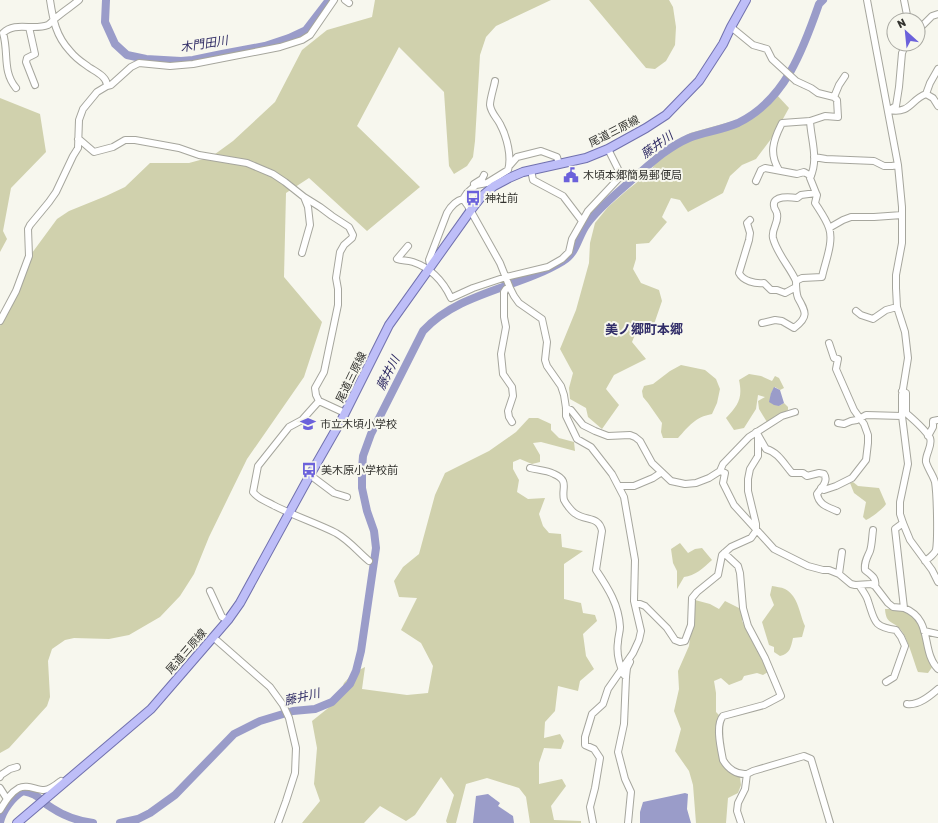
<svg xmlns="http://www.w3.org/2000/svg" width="938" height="823" font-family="Rubik,'Noto Sans JP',sans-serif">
<rect width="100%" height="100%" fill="#f7f7ee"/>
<path fill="#d0d1ad" d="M375,0H551L496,26L486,37L480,55L475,141L473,157L467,166L454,174L449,166L444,92L399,47L357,126L420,187L367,231L309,178L286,193L284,277L322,322L304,377L247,459L209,537L194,574L180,596L160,617L129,635L109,639L74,638L65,640L52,649L48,661L50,697L47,706L9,748L0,753V326L15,296L32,253L57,219L69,211L106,196L125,187L150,163H189L211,157L233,141L275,102L302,50L327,30L372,17Z
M589,0H669L673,7L676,27L675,45L666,61L655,69L646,68Z
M776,94L789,108L774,135L756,159L742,165L730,176L723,193L688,212L680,200L671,198L662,217L667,222L649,243L636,244V259L633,269L641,283L659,290L662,301L652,330H637L632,342L646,359L614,375L606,389L619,405L602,429L588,417L586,408L570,399L569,388L573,373L560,349L576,310L589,263L590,243L595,223L608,207L626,191L650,172L665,147L690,133L758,114Z
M0,98L40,114L46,152L11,188L3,231L7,239L0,252Z
M681,365L705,370L716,379L720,389L717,403L712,414C695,417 689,426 678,438H663L661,432L662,423L648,403L643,397L642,391L644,386L653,384L670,371Z
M749,374L761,376L772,381L775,376L779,378L784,388L780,390L775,387L771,393L779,406L784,403L788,407V410L767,422L759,409L758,401L765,397L758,395L756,409L744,428L734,430L726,418C738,405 743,399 739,380Z
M529,418H538L551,424V430L559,438L574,442L575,451L541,442L533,443L540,455V462L532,464L520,459L513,462V469L519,480L517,492L528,499L545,498L539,514L543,526L549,533L561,534L562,547L583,551L564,564V599L581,603L583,613L595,615L597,621L583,634L586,656L594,669L580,681L578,691L558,686L555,711L545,722L544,738L560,734L564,741L561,749L544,748L539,763V784L562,779L566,786L551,806L554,820L581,821V823H530L526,797L519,788L487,778L466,784L456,823H447L446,821L454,795L441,777L415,815L406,821L380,806L364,823H302L320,801L314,784L317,748L312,721L337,701L344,683L353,673L365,667L362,689L407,695L428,693L433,666L421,643L401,630L417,598L399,597L394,581L403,567L419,554L435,495L445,473L489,451L516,432Z
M853,482L858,486L879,488L886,504C884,508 871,518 866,520L863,517L866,502L854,493L850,483Z
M680,543L688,553L695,549L702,548L712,560C703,568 695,576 684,577L677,589V571L673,563L671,549Z
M772,586C776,587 781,587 785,589C799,597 799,613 805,626L802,637L793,638C791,647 790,654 780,656L774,652V647L769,645L762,622L774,605L770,595Z
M695,600L710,604L719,609L725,601L743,610L742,621L768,672L763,675L757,673L744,676L742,680L729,685L721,678L714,681L716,693V712L719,715L716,723L721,762L726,769L740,777L741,785L738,793L728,798L726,823H696L693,785L689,771L675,751L681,729L674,711L679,689L678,671L689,646Z
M885,609H905L918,620L933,666L928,673L918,672C914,662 908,639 901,630C893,620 886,625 885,609Z"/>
<path fill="#9a9cc9" d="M774,387L780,390L784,403L779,406L774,405L769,402L771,393Z
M685,793L688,794L687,809L691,823H640V812L643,802Z
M488,794L500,803L498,806L513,816L514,823H473L476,796Z"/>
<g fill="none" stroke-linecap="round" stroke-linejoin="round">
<path stroke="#9a9cc9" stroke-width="8" d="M106,0L105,22L115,44L127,55L146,59L181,61L193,60L222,54L265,46L289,38L306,30L329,0
M0,822C3,810 12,798 23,791C40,794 39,801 52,808C64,816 79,821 93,823
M120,823L138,819L150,813L175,795L234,734L260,721L293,711L315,709L332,702L350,684L356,671L361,651L376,548L374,531L367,511L362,488V469L363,456L371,434L423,331C459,292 519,288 563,261C577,253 578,236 587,224C600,206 619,192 635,177C651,163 668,147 689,138C704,132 722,130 738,123C785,100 803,50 819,4L823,0"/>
<g stroke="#a6a69d" stroke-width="8">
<path id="minor" d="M345,0L349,3
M867,0L898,165L902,207V243L896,275V288L897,307L905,332L908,358L902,395V416L908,464L900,502V514L903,523L910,540L932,570L938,582
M904,0L908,20
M29,27L35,54L27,58L26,62L35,85
M731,27L753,45L767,49L772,59L796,81L811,88L818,93L834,97L837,100L838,117L825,116L810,121L782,123L781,125C773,141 769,154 779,170
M918,30L932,16L938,14
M107,86L111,85L131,67L139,63L170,66L193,64L280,47L302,40L310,35L334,0
M16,88C2,71 9,53 3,33C15,21 33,31 48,25C51,23 54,19 57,17C64,11 72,6 79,0
M926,94L930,83L938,69
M834,97L839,85L845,76
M889,110L896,106L899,87L902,53L906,44
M889,110C911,114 910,100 926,94L933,98L938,106
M810,121C811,140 819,159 810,178L816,193
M78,139L80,140L94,152L113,147L125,140H135L179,148L199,155L247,163L273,174L285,182L304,197L308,207L310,225L302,253
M814,157L826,159L874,161L884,166H892L898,165
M510,165L517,157L541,151L557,157L559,164
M531,170L533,180L563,196L582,221
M756,181L761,170L765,168L797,174L804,172L811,176
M474,184L482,179L484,175
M304,197L320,207L332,216L349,227L353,235L352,238L344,245L340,252L336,278L338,289V305L324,372L315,388L316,395L319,401
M463,199L467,193L476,185L487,183L508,170C512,157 507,137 500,124C497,118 491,113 490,105C490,99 494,87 495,81
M750,220L747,223L750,233L749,240L739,273C743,281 755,284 764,283L771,290H777L785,293L796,287
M829,228L843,220L851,217H874L902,215
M408,246L397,259C402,261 407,260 413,262C431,268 443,281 451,298L473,288L506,277L548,267L562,259L569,252L572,239L588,211L619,178L618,169L608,149
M430,265L429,260L447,213C451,206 455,201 463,199L468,206L500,263L510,288L514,296L519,303L542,319L547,342L545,360L547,366L561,386L564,395L566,408V416L577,439L591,447L612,474L624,497L635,560L634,601L641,631L639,640L633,653L608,689L603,704L592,714L585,737V745L594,749L600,758L595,788L590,807L593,823
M510,288L506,289L504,292V317L506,327L501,354L503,374L512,387L513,396L508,411L509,417L512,422
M856,311L861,315L873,319L886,310L897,307
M0,321L16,291L29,256L28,229L30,225L49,202L56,192L73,156L78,148L79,120L83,109L97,92L107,86C107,75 93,71 86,65C80,61 74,56 70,51C56,36 53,20 50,0
M762,323L775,320L782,321L794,328C809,317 806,312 798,298C796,293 796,286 796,281L802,278L822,277C825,262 834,242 829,228C826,219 820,211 815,203L817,195L816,193L801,195L797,198C791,197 772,195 774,206C774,209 777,211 777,214C779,223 771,229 773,238C777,254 790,267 796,281
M902,391L906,393V413C914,420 925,429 930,438C933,446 925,454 926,462C928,469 933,475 935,482C937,494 938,538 936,550C934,555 929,558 925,561
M566,408L571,410L583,425L595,431L608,436L630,435L635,437L640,441L652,463L671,481L685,484L696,483L709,478L720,471L723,464L749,437L782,416L795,412
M345,413L319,401L302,420L289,427L258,466L253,492C258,499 266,501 273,505C294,516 316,523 336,533C350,541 357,551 369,561
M838,423L844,424L851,421L857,420L866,415L902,416
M758,435L766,449C778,452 784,464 792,473H803L807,476L819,473L824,474C829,481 821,488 817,494C819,505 828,507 837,511
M928,436L933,427V421L938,420
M530,468C537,470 546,470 554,474C570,481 561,488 564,500C566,504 572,512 576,514C586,521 599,516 602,531L596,570C608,588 619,605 620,627C620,632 618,637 618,642C616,654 619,664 624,675L626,677
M720,471L725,473L723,483L734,505L774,549L808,566L823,570H829L839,574L851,584L855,585L871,584L875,586L888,603L893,607L904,608L895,529L903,523
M310,475L334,493L347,497
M619,486H634L653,478L659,474
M821,488L824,490L836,486L852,478L866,460L868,443V435L864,424L854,410L836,369L838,359L834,358L829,343
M873,530C872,537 872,545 870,551C867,558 864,562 865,570C871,575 877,578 875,586
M724,553L738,566L740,573L743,608L748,626L765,658L781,696L764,705L723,716C715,725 721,749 723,760C728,769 737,775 747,774
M839,574L842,552
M859,585C862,590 867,596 868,601C875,621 873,627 896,630L901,637L905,646L894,677L886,682
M210,591L222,617L228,620
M636,604H640L645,606L667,628L675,640L680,642L685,641L691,625L692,598L697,592L718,575L722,555L731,547L751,538L756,531V524L748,491V479L750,469L758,456V435L756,432
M904,608C934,620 920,650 938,669
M924,631L938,634
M213,637L270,687L283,705L289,718L296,748L295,773L286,801L278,823
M907,704C918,706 930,696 938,689
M0,777L1,775L10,769L17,767
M0,788L7,799
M0,810C5,802 10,793 19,788C27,784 36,790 44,790C50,790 56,785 61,781
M628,823L631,792L625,779L618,752L624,724L626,677L627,668L630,662
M741,823L737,811L738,803L745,789L747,774L753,771L804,756L811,759L830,823"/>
</g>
<g stroke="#7171ae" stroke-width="10">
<path id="major" d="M17,823L151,709L228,620L240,603L310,475L342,419L389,325L471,210L482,196L494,186L509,178L523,172L586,158L608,149L646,128L666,115L699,81L723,44L731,27L746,0"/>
</g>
<use href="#minor" stroke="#fff" stroke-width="6"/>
<use href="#major" stroke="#bebef8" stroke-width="8"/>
</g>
<defs>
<g id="civic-bare" transform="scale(1.2)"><path d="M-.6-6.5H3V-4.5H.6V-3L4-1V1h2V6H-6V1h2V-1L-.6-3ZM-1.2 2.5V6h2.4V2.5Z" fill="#6b61db" stroke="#f7f7ee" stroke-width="2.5" paint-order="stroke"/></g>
<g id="bus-bare" transform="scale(1.2)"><path d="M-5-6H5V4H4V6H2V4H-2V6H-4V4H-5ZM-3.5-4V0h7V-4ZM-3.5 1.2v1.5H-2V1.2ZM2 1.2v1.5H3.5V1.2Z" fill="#6b61db" stroke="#f7f7ee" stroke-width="2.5" paint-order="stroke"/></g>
<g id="school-bare" transform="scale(1.2)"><path d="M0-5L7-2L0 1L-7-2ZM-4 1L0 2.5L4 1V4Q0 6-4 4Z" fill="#6b61db" stroke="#f7f7ee" stroke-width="2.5" paint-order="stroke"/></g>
</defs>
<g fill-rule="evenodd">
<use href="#civic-bare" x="571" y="175"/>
<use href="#bus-bare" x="473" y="198"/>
<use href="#school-bare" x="308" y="424"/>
<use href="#bus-bare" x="309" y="470"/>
</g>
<g text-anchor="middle" stroke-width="4" stroke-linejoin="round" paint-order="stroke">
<g font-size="11" fill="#33332f" stroke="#f7f7ee">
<text transform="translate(614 131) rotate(-27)" y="4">尾道三原線</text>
<text transform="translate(351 377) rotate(-64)" y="4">尾道三原線</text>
<text transform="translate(186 651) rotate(-49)" y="4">尾道三原線</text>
</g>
<g font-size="11" fill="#33332f" stroke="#f7f7ee" text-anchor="start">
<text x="583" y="179">木頃本郷簡易郵便局</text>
<text x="485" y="202">神社前</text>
<text x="320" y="428">市立木頃小学校</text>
<text x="321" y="474">美木原小学校前</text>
</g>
<g font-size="12" font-style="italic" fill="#2f2b64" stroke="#f7f7ee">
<text transform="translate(204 44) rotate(-9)" y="4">木門田川</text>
<text transform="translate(657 145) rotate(-36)" y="4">藤井川</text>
<text transform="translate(388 373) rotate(-63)" y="4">藤井川</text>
<text transform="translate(302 697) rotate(-13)" y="4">藤井川</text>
</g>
<g font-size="13" font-weight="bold" fill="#312d68" stroke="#f7f7ee">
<text x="644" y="334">美ノ郷町本郷</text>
</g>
</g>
<g transform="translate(906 32) rotate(333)"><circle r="19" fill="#f7f7ee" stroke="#a9a9a2"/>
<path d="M0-3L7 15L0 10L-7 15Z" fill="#6b61db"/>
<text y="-6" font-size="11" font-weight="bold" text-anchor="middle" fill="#33332f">N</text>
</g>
</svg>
